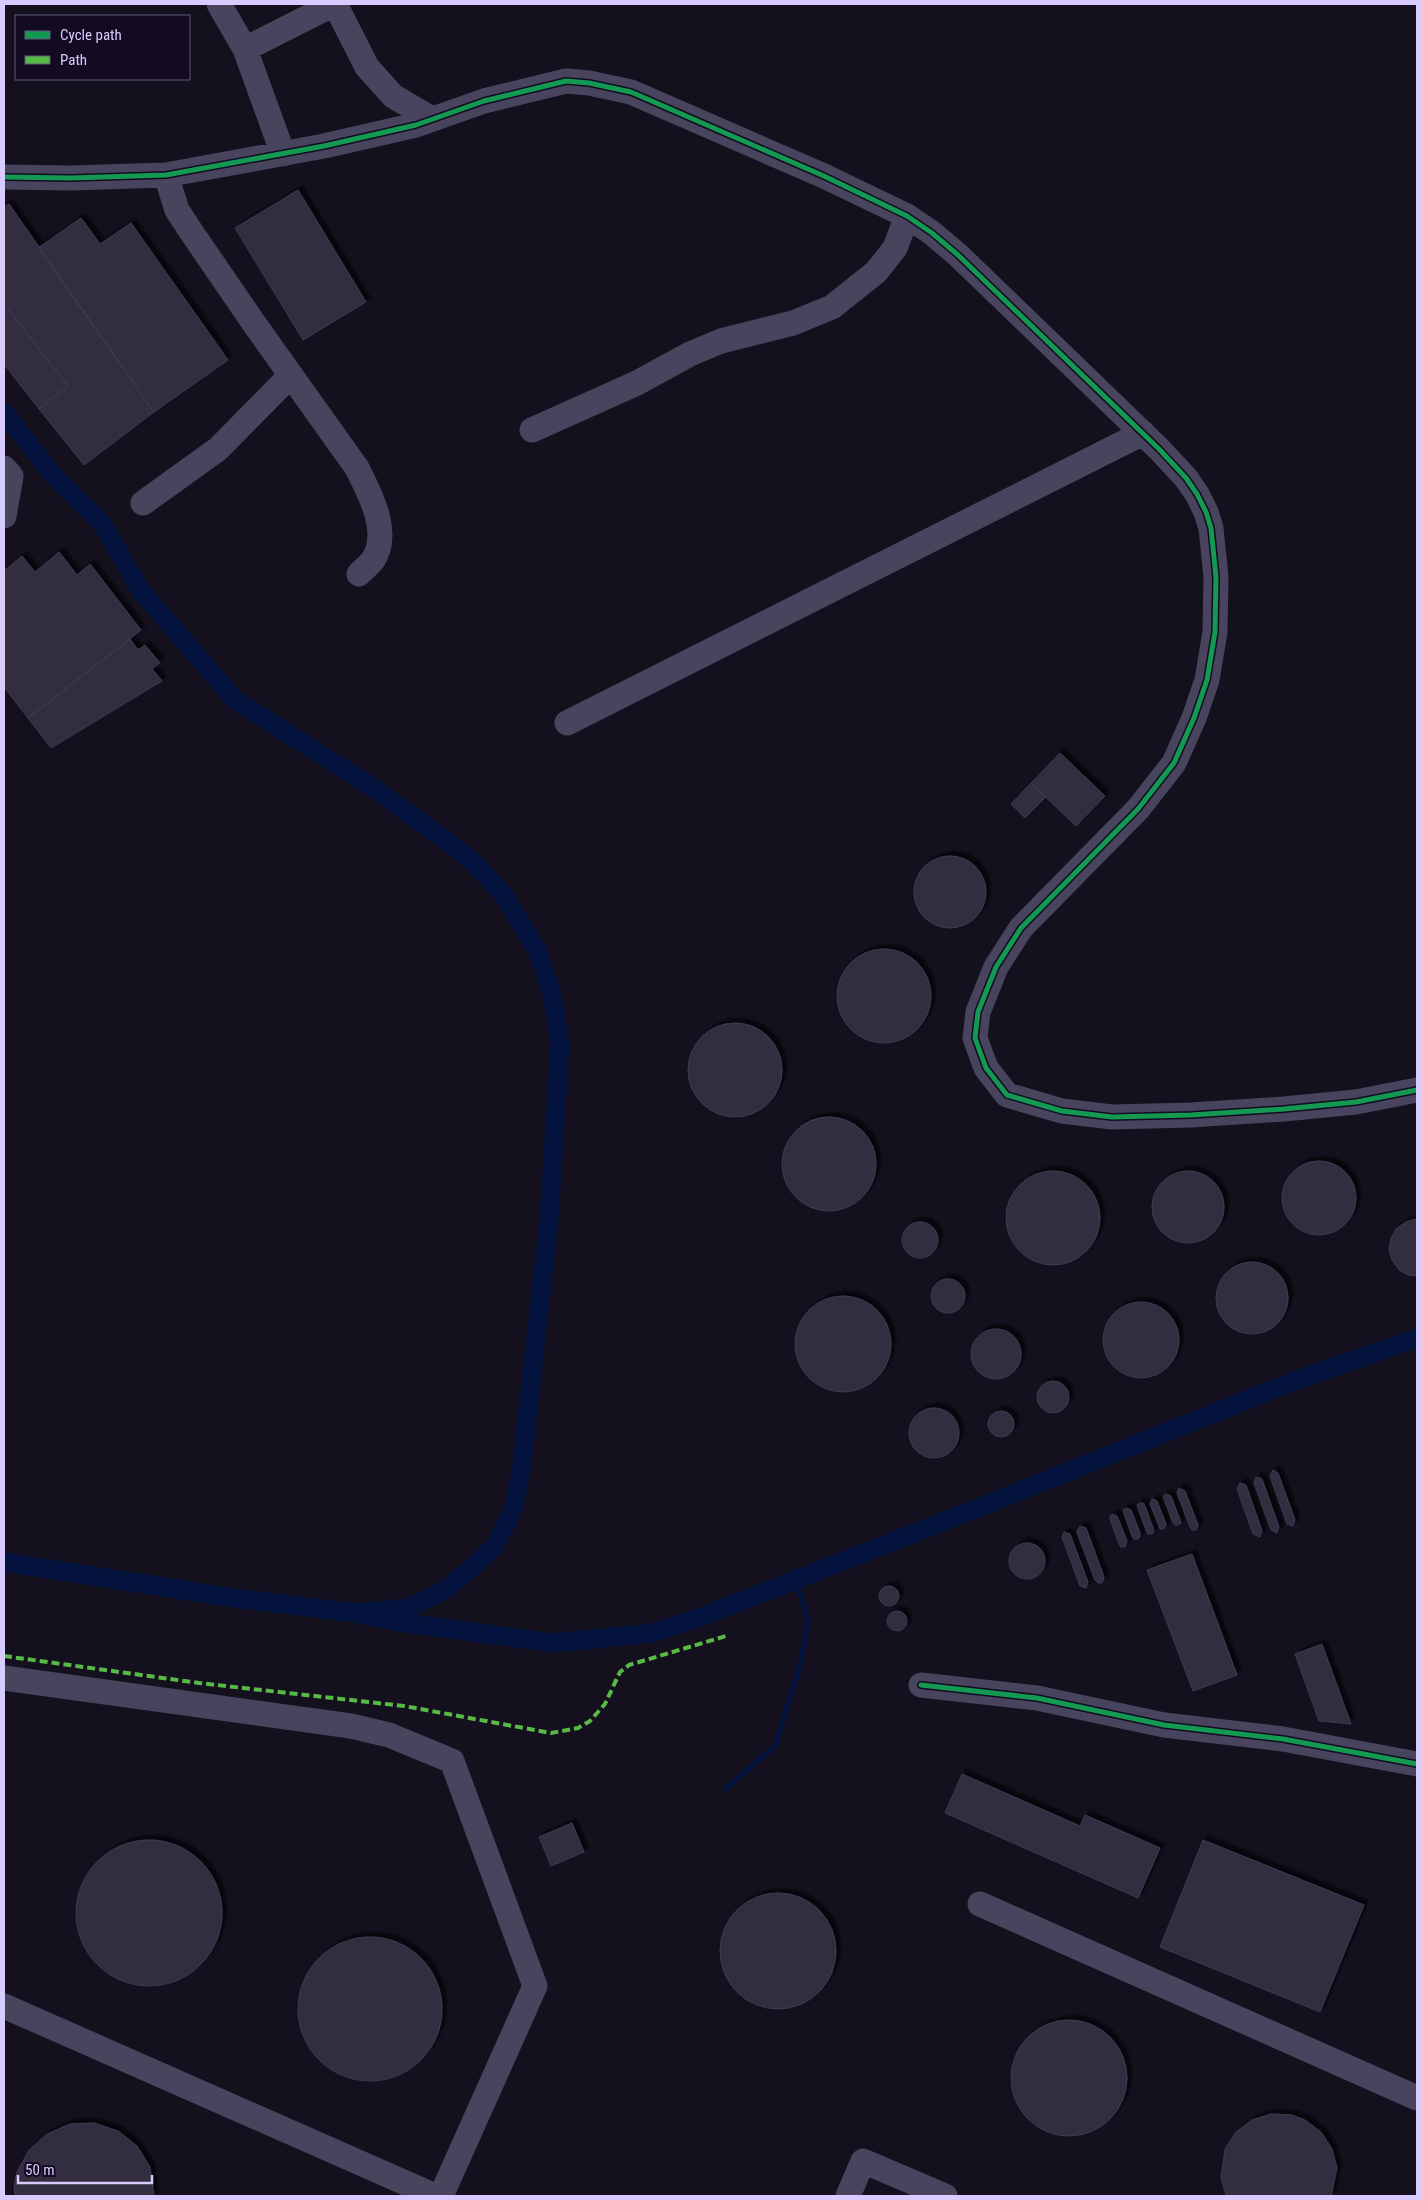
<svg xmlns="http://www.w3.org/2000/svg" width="1421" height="2200" font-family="'Roboto Condensed',sans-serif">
<defs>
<filter id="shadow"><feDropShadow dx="4.5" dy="-4.5" stdDeviation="1" flood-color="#0009"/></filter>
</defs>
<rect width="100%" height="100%" fill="#14101d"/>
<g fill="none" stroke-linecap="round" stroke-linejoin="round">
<path stroke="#05143f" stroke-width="5.5" d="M725,1789L775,1746L801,1662L808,1620L796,1580"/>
<path stroke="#05143f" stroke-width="19" d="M4,412L53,475L102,523L141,591L235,700L369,785L452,845L475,864L503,894L537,950L552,994L560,1043L549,1219L521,1472L513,1510L494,1547L468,1571L445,1590L408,1608L355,1613
M4,1562L234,1598L355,1613L398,1622L555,1643L652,1633L701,1617L955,1517L1294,1381L1417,1338"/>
</g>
<path fill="#322e3f" stroke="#413952" filter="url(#shadow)" d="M298,190L366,302L303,340L235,228Z
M9,204L154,412L84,465L39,409L68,386L4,304V207Z
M81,218L100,244L131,223L228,360L154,412L38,248Z
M4,304L68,386L39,409L4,364Z
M59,552L77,575L90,564L141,630L28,718L4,687V571L22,556L35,572Z
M130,639L138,650L145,645L160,663L152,669L162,681L51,748L28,718Z
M1060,753L1105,796L1076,826L1031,783Z
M1031,783L1046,797L1025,818L1011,804Z
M914 892a36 36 0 1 1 72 0a36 36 0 1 1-72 0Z
M837 996a47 47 0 1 1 94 0a47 47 0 1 1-94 0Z
M688 1070a47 47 0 1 1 94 0a47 47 0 1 1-94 0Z
M782 1164a47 47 0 1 1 94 0a47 47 0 1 1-94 0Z
M1282 1198a37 37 0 1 1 74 0a37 37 0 1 1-74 0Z
M1006 1218a47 47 0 1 1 94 0a47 47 0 1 1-94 0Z
M1152 1207a36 36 0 1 1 72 0a36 36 0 1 1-72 0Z
M1416,1219H1417V1276L1408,1275L1399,1270L1392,1260L1389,1250L1391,1238L1396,1229L1406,1222Z
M902 1240a18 18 0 1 1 36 0a18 18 0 1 1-36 0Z
M1216 1298a36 36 0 1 1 72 0a36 36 0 1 1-72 0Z
M931 1296a17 17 0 1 1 34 0a17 17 0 1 1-34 0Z
M795 1344a48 48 0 1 1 96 0a48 48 0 1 1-96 0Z
M1103 1340a38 38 0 1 1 76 0a38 38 0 1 1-76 0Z
M971 1354a25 25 0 1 1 50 0a25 25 0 1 1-50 0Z
M1037 1397a16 16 0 1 1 32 0a16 16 0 1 1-32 0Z
M909 1433a25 25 0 1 1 50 0a25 25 0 1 1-50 0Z
M988 1424a13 13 0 1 1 26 0a13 13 0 1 1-26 0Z
M1273,1470L1278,1473L1295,1520L1293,1526L1287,1524L1270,1476Z
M1256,1477L1262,1479L1279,1527L1277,1533L1271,1530L1254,1483Z
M1240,1483L1246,1485L1262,1531L1260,1537L1253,1534L1237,1489Z
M1179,1488L1185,1491L1198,1525L1196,1530H1192L1190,1527L1177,1493Z
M1166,1494L1171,1496L1180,1520L1181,1523L1178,1525H1175L1173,1523L1164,1499L1163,1496Z
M1152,1499L1157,1501L1166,1524L1164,1529H1160L1159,1526L1150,1504Z
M1140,1503H1143L1145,1506L1153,1528L1154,1531L1152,1534H1148L1146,1530L1138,1508L1137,1505Z
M1126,1508L1131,1510L1140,1533V1536L1138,1539H1134L1132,1536L1124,1513L1123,1510Z
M1112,1514L1117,1516L1127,1541L1125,1547H1121L1119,1544L1110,1519V1516Z
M1080,1526L1086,1528L1104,1577L1102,1583H1098L1095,1580L1077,1532Z
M1064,1532L1070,1534L1088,1582L1086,1588L1080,1586L1062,1537Z
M1009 1561a18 18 0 1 1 36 0a18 18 0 1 1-36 0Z
M1192,1554L1237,1675L1193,1691L1147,1570Z
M879 1596a10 10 0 1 1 20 0a10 10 0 1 1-20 0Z
M887 1621a10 10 0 1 1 20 0a10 10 0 1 1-20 0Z
M1322,1644L1351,1724L1319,1721L1295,1654Z
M962,1774L1080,1826L1085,1815L1160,1848L1138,1898L945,1813Z
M572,1823L584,1852L551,1866L539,1837Z
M1203,1840L1364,1905L1320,2012L1160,1947Z
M76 1913a73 73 0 1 1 146 0a73 73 0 1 1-146 0Z
M720 1951a58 58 0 1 1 116 0a58 58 0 1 1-116 0Z
M298 2009a72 72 0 1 1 144 0a72 72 0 1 1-144 0Z
M1011 2078a58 58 0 1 1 116 0a58 58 0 1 1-116 0Z
M1271,2114L1292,2115L1305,2120L1321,2132L1332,2149L1337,2168L1331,2196H1226L1221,2177L1225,2149L1236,2132L1252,2120Z
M94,2123L118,2131L137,2146L150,2167L154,2196H15L14,2185L17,2172L29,2150L47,2134L70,2124Z"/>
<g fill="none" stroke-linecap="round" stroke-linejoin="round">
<path stroke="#48445e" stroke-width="25" d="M219,4L245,49L283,154
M335,4L367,67L393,96L432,119
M245,49L334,4
M166,175L177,210L190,230L253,322L357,468C370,494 391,532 373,560C369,565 363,570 359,574
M4,177L71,178L166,175L324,146L416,125L484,101L566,81L589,83L631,92L824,176L907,216L932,233L958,255L1159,449L1186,478L1197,494L1206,512L1211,528L1216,577L1215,632L1207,680L1194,718L1174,763L1138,809L1021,928L996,967L978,1012L975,1038L986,1068L1007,1095L1062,1111L1112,1117L1191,1115L1284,1109L1356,1102L1417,1090
M532,430L637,383L690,354L721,341L793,323L832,307L876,272L895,248L907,216
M4,468L11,476L4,516
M143,503L218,449L291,375
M567,723L1143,433
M4,1678L351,1726L389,1735L452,1761L535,1986L441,2196
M921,1685L1037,1698L1164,1725L1283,1739L1417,1764
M980,1904L1417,2098
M4,2006L435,2196
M848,2196L863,2161L945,2196"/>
<path stroke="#58b947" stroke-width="4" stroke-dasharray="8 4" stroke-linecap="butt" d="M4,1656L199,1683L404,1706L551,1733L578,1728L590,1721L605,1704L620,1672L629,1665L726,1636"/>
<g stroke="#120b22" stroke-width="8">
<path id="cycleway" d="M4,177L71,178L166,175L324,146L416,125L484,101L566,81L589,83L631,92L824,176L907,216L932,233L958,255L1159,449L1186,478L1197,494L1206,512L1211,528L1216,577L1215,632L1207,680L1194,718L1174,763L1138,809L1021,928L996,967L978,1012L975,1038L986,1068L1007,1095L1062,1111L1112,1117L1191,1115L1284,1109L1356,1102L1417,1090
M921,1685L1037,1698L1164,1725L1283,1739L1417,1764"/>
</g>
<use href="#cycleway" stroke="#139951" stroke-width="5"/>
</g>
<rect width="1421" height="2200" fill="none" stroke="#d8ccff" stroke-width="10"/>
<rect x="15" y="15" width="175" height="65" fill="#120b22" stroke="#61587a"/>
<rect x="25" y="31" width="25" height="8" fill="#139951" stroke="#61587a"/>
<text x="60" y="40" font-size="15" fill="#d8ccff">Cycle path</text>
<rect x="25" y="56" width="25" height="8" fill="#58b947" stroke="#61587a"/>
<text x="60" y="65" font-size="15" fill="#d8ccff">Path</text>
<path d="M18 2175v8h134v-8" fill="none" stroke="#d8ccff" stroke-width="2.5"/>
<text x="25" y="2175" font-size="15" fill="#d8ccff" stroke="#120b22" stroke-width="4" paint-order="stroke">50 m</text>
</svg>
